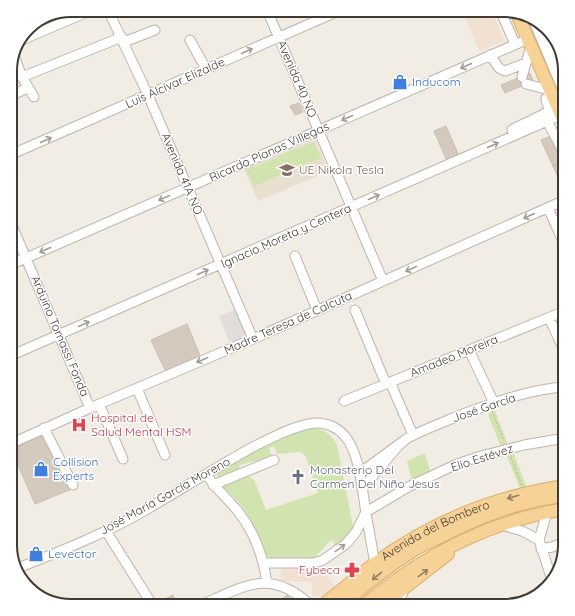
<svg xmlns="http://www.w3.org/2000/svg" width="575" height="616" font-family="Quicksand,sans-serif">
<rect width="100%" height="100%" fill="#f1ece4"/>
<path fill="#f2e0d0" d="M469,10H492L504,41L479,51L463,12Z
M282,566H319L335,586L324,597L312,596V582L281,581Z"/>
<path fill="#e3ddd9" d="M236,309L248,337L230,344L219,316Z"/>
<path fill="#e9dfcf" d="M315,139L329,171L258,201L244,169Z"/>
<path fill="#f1d9d8" d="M83,416L88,427L75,433L70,422Z"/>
<path fill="#d1e3af" d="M314,142L321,158L286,172L278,156Z
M278,157L285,173L254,186L246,170Z
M495,411L508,445L501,447L488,414Z
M311,428C323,428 332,435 337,445L354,531L336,548L333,545L335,542L331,540L314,558L274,561C258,552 256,530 248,515C241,503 231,494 221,485L246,474L254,480L266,510L318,493L306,457L301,452L277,454L274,447L269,448L272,457L239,465V472L217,479V472L263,444Z
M425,453L430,471L412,480L407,461Z
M514,454L527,489L521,491L507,456Z"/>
<path fill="#d4c9bd" stroke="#ccbdae" d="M530,73L533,81L505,93L501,85Z
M299,103L303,112L295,115L290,106Z
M446,126L459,156L447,161L434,131Z
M551,136L563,161L553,166L541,140Z
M563,161L565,166V188L563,189L553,166Z
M565,248V261L560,250Z
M187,324L201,358L166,372L151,340Z
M45,434L74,488L35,504L11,449Z
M173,595L177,605L159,606L157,603Z
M287,595L298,606H280L278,603Z"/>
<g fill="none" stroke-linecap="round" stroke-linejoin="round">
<g stroke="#beb5ab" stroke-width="11">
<path id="minor" d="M108,10L148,95L253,339
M267,10L383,281
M500,10L515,44
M532,17L565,95
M547,30L565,71
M24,39L92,10
M190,40L206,69
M124,42L155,30
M490,55L499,68L505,71L526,63
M15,58L22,77L122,37
M22,77L34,97
M522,77L531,46
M526,84L550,90
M10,96L28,88
M552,117L546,100V98L552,95
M547,121L561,147
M515,135L512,130L513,129L550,111
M10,155L341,10
M548,208L562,239L565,238
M10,221L90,408
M295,256L317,310
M10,265L528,39
M355,310L386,384
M549,318L565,352
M469,350L494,403
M10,356L561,115
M390,382L413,435
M137,388L165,455
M344,401L565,311
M99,404L123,459
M44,428L73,485
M406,439C424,429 444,422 463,414C496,402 530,389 565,387
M10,444L90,408L253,339L565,200
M360,473L406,439L398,446L362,489
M206,474C215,488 226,497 236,509C254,530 263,556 267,583
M213,485L274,460
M547,512L539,540L552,580
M502,525L522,531L539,540
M106,531L153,606
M541,549L552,547L565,542
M264,563H314L323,560L346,544L356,532L366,512L410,486L457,464L481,456L524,445L565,438
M18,568C61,551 104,534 144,511C180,490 215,468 251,448C269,439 289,428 309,424C321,421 334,425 343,434C360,451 362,490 366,513C369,530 372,547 375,564
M199,606C245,586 269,567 312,606
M399,606L404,588"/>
</g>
<g stroke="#daad69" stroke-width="14">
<g id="major">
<path d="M516,12L565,124"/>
<path id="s1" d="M322,606C339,592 356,578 374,564C430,523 496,496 565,486"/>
<path d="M340,606C363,587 385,568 411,552C419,546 429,542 438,538C478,517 520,500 565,496"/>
<path d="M363,606C422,556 488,521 565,509"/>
<path d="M381,606L448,554"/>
</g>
</g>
<path stroke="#bcac9a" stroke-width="1" stroke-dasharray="2 2" stroke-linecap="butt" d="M492,411L504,441
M511,457L522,486"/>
<use href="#minor" stroke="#fff" stroke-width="9"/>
<use href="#major" stroke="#f7d297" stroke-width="12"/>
</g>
<defs><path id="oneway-shaft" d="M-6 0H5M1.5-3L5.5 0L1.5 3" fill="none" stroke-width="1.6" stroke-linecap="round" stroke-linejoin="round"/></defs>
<g stroke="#a09d9a">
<use href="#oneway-shaft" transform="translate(247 51) rotate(-24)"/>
<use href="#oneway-shaft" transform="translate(466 66) rotate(156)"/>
<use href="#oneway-shaft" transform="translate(347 118) rotate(156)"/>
<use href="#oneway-shaft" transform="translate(46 140) rotate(-24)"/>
<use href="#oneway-shaft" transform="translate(493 145) rotate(-24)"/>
<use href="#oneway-shaft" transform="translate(374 197) rotate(-24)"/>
<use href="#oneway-shaft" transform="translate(164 198) rotate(156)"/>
<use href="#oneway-shaft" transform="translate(529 216) rotate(156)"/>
<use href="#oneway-shaft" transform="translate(45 250) rotate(156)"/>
<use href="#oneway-shaft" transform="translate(411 269) rotate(156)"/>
<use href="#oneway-shaft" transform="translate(203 272) rotate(-24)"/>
<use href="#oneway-shaft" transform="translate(84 324) rotate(-24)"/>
<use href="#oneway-shaft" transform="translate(202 360) rotate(157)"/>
<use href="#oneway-shaft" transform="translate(340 548) rotate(-36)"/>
</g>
<g stroke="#937f61">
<use href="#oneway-shaft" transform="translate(513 497) rotate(164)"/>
<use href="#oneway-shaft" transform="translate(423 573) rotate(-36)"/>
<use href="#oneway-shaft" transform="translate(377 576) rotate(141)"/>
</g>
<defs>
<g id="shop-bare" transform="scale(1.2)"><path d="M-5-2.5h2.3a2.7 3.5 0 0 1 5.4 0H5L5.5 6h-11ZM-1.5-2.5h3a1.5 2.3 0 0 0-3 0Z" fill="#3f7fe0" stroke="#fff" stroke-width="2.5" paint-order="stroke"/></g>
<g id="school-bare" transform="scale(1.2)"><path d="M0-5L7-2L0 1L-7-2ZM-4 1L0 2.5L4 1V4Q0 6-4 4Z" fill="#8d6e63" stroke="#fff" stroke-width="2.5" paint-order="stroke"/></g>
<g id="hospital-bare" transform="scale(1.2)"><path d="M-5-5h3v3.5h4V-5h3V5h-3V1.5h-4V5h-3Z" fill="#e0444e" stroke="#fff" stroke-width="2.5" paint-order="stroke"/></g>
<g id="church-bare" transform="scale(1.2)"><path d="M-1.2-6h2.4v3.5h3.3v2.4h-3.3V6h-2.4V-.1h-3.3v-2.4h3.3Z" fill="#6b7280" stroke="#fff" stroke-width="2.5" paint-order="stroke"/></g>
<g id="pharmacy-bare" transform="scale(1.2)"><path d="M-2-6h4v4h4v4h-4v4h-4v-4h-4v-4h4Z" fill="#e0444e" stroke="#fff" stroke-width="2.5" paint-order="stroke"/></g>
</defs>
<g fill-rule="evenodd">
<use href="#shop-bare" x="400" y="82"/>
<use href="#school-bare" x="287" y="170"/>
<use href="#hospital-bare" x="79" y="425"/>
<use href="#shop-bare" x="41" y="469"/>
<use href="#church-bare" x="298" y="477"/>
<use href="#shop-bare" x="36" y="554"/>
<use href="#pharmacy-bare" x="352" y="570"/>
</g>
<g text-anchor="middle" stroke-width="3" stroke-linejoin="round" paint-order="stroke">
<g font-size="12" fill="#423b34" stroke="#fff">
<text transform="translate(297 79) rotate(67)" y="4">Avenida 40 NO</text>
<text transform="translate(175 83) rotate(-24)" y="4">Luis Alcívar Elizalde</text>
<text transform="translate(269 152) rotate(-24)" y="4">Ricardo Planas Villegas</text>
<text transform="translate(182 174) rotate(67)" y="4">Avenida 41A NO</text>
<text transform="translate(286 236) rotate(-24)" y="4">Ignacio Moreta y Centera</text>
<text transform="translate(288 323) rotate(-24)" y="4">Madre Teresa de Calcuta</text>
<text transform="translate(60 336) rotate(67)" y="4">Arduino Tomassi Fonda</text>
<text transform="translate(454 356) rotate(-22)" y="4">Amadeo Moreira</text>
<text transform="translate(484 408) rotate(-19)" y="4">José García</text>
<text transform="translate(482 458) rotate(-18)" y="4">Elio Estévez</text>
<text transform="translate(165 496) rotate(-29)" y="4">José María García Moreno</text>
<text dy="4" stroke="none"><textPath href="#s1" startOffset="137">Avenida del Bombero</textPath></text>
</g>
<g font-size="12" fill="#366cbe" stroke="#fff" text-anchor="start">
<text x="412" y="86">Inducom</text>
<text x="53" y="466">Collision<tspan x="53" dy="14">Experts</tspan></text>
<text x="48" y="558">Levector</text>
</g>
<g font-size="12" fill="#785e54" stroke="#fff" text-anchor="start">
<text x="299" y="174">UE Nikola Tesla</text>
</g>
<g font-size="12" fill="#be3a42" stroke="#fff" text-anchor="start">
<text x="91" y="422">Hospital de<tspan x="91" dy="14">Salud Mental HSM</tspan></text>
<text x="340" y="574" text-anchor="end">Fybeca</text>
</g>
<g font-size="12" fill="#5b616d" stroke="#fff" text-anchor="start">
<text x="310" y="474">Monasterio Del<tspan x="310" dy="14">Carmen Del Niño Jesus</tspan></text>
</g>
</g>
<path d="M0 0H575V616H0ZM71 17H504A54 54 0 0 1 558 71V545A54 54 0 0 1 504 599H71A54 54 0 0 1 17 545V71A54 54 0 0 1 71 17Z" fill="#fff" fill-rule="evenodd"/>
<path fill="none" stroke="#423b34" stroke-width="2" d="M71 17H504A54 54 0 0 1 558 71V545A54 54 0 0 1 504 599H71A54 54 0 0 1 17 545V71A54 54 0 0 1 71 17Z"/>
</svg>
